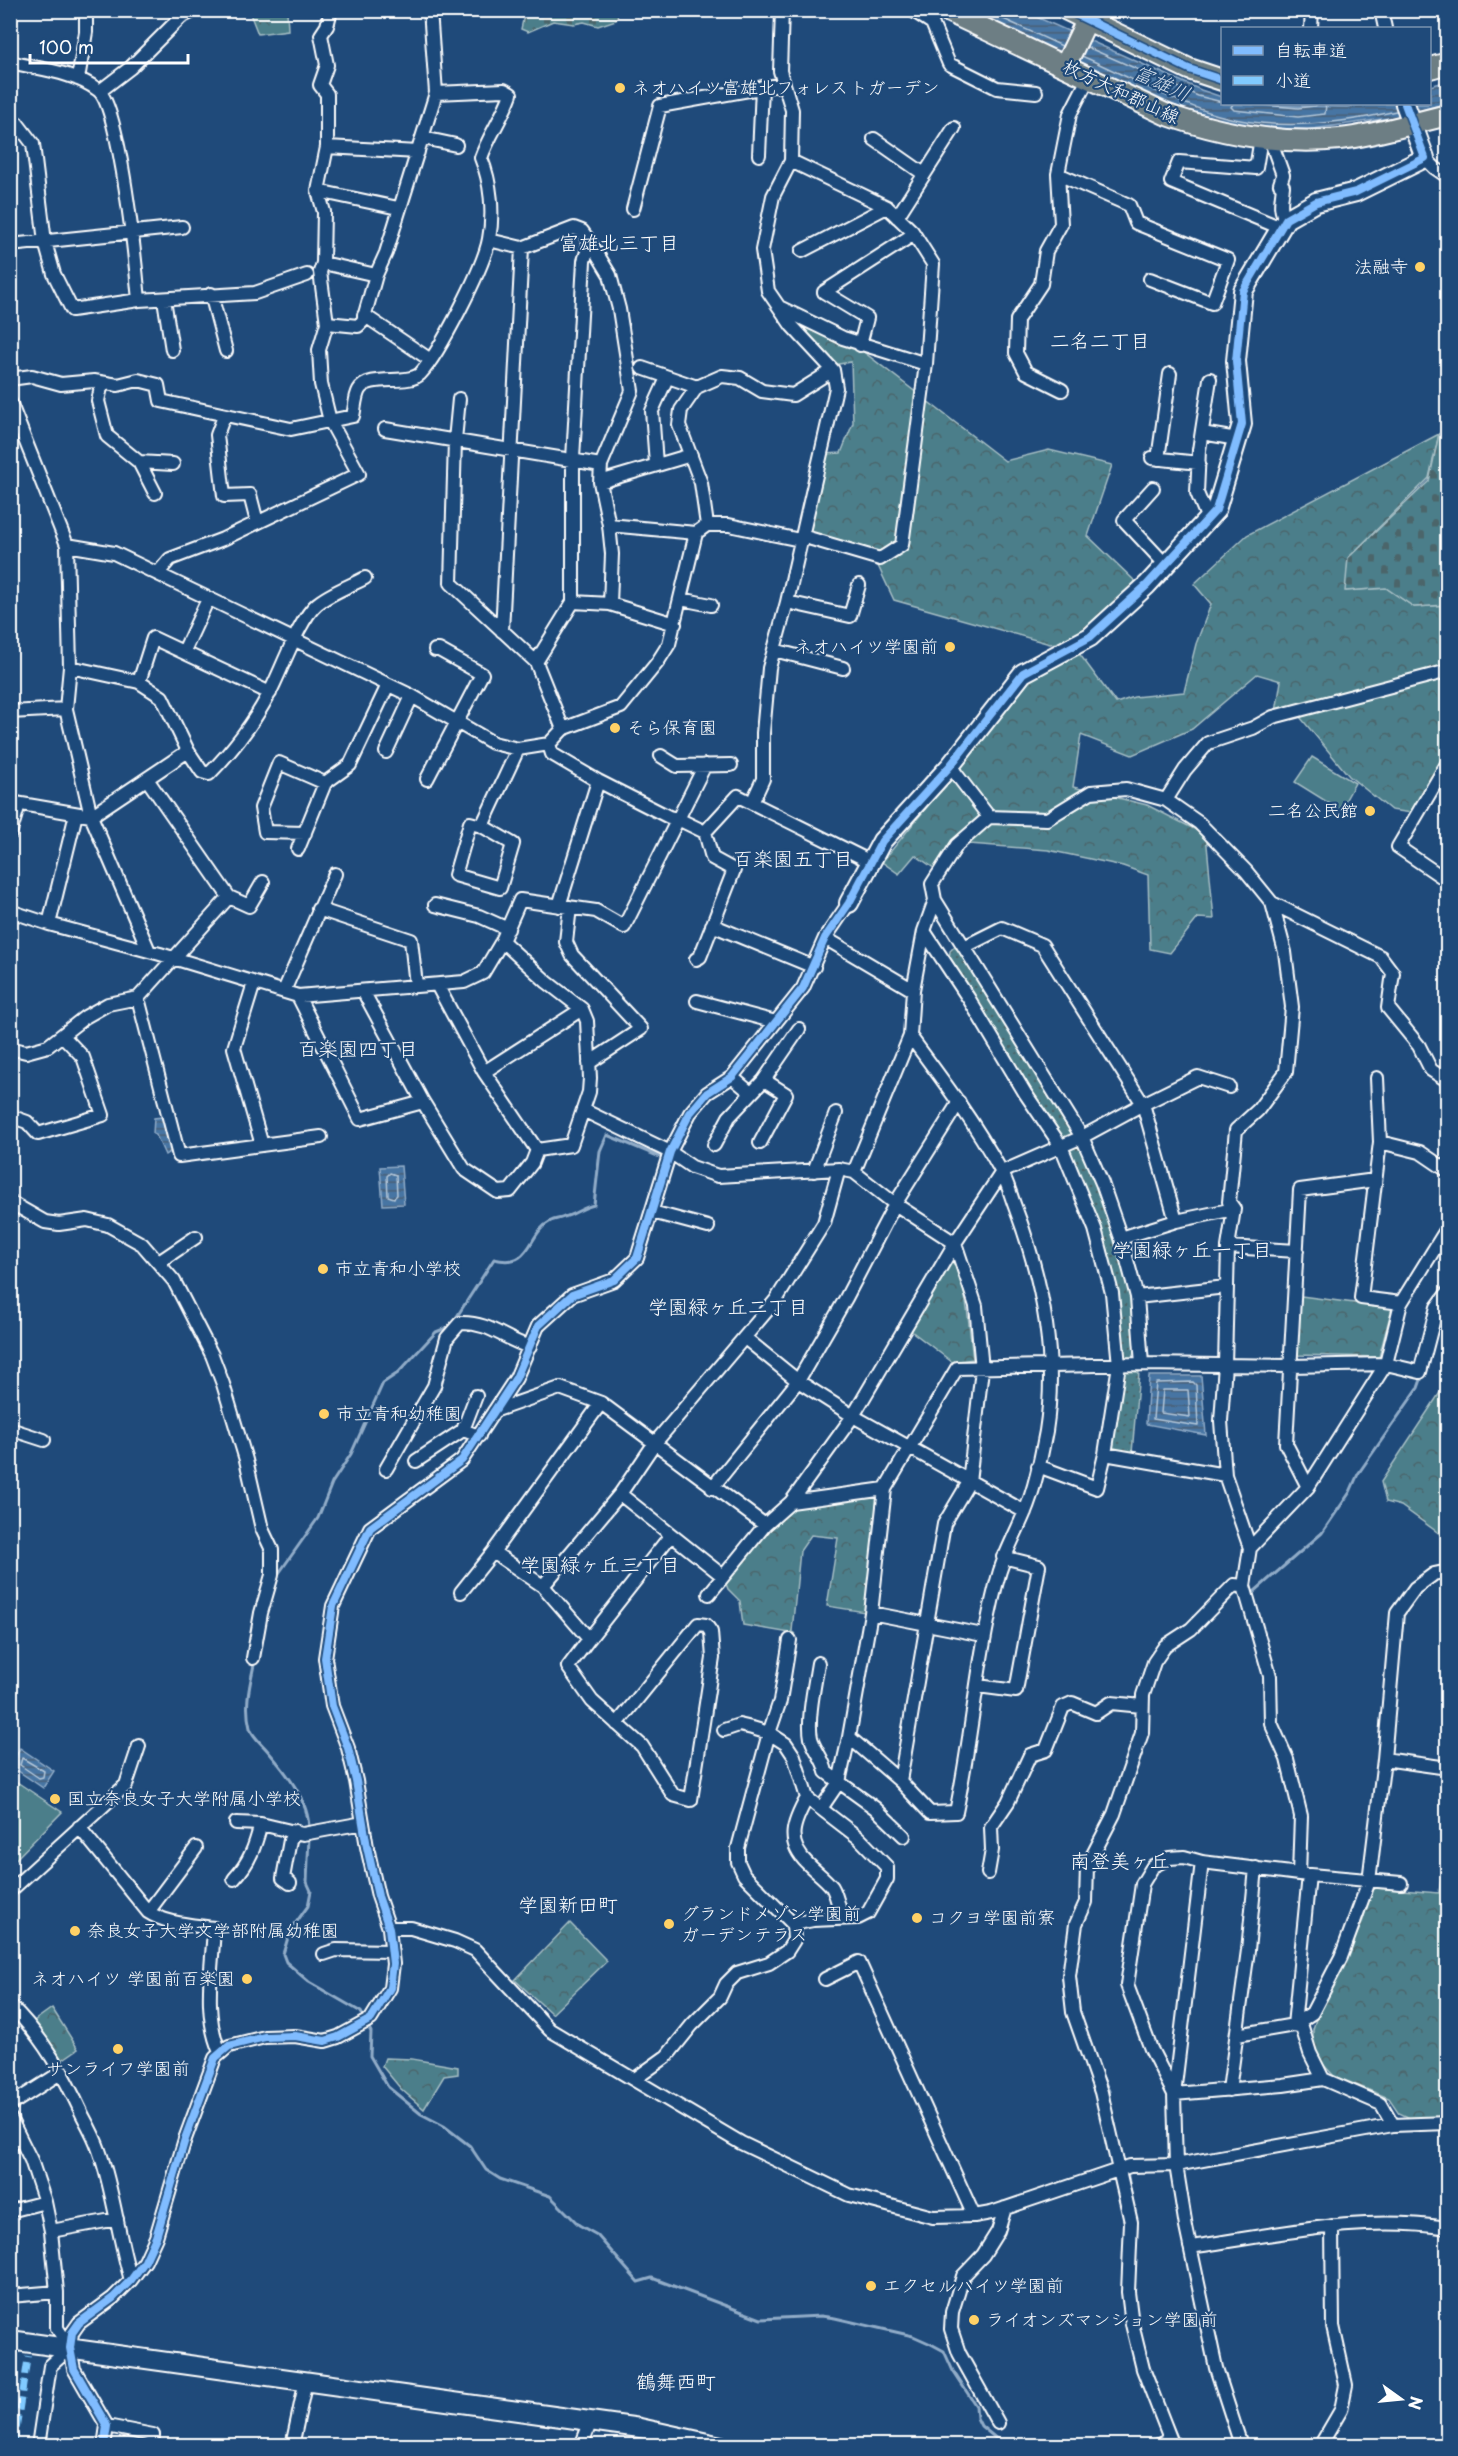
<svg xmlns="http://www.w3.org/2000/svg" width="1458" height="2456" font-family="'Playpen Sans','Klee One',sans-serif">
<defs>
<pattern id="grass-dots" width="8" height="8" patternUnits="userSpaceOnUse" patternTransform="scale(1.5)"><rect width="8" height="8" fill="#4c7e8a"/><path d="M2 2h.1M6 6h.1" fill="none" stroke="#4c656b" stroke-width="1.8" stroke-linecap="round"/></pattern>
<pattern id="forest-crowns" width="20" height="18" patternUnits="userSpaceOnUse" patternTransform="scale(1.5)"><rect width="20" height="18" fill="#4c7e8a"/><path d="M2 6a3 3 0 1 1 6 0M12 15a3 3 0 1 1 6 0" fill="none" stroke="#4c656b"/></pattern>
<pattern id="cemetery-stones" width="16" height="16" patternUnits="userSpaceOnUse" patternTransform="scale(1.5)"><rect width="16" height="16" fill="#4c7e8a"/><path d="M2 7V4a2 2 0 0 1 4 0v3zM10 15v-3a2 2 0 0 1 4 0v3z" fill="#4c656b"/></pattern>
<pattern id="water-rules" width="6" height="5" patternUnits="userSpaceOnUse" patternTransform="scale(1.5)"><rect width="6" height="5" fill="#4775a3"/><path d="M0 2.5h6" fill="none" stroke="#4a5e73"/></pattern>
</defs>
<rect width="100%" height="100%" fill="#1f4a7a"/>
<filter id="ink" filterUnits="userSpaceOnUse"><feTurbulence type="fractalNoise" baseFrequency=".0167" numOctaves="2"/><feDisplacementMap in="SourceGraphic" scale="12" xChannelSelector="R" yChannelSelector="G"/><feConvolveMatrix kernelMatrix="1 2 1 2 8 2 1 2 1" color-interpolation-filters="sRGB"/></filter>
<g filter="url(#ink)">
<path fill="url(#grass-dots)" stroke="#a6bec4" stroke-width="1.5" d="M954,947L959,951L1072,1134L1066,1138L1061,1137L949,959L950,951Z
M1075,1144L1081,1145C1107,1203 1131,1265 1134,1329C1135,1340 1137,1351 1130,1360H1124L1108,1250L1068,1149Z
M1125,1370L1139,1372L1132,1453H1116L1110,1445L1120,1374Z"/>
<path fill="url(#forest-crowns)" stroke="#a6bec4" stroke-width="1.5" d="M249,11H287L288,30L258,34Z
M780,310L861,350L1005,461L1049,450L1112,465L1088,536L1139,585L1070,641L1050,644L894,600L872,553L809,535L825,454L841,453L853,423L851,362L833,365Z
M1439,434L1429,478L1348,558L1346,591L1386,588L1414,607L1447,605L1442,637L1441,670L1276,712L1281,681L1257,674L1192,729L1132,755L1081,735L1073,787L1147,805L1206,835L1214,919L1198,918L1170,953L1150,949L1148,875L1123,866L1048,850L969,844L934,868L915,855L899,874L882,862L1036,673L1078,652L1116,703L1134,697L1184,692L1196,644L1211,604L1194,584L1247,535Z
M1447,677V753L1412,813L1391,810L1349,776L1300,717Z
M951,1259C968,1284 969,1329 973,1359L952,1362L906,1327Z
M1301,1296L1392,1308L1379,1357L1296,1355Z
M1447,1382L1448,1539H1447L1401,1506L1386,1502L1381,1482Z
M885,1489L871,1613L827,1606L838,1538L811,1535L800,1551L792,1631L796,1634L743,1625L740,1601L728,1589L723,1576L791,1502Z
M1447,1837V2117L1410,2118L1399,2113L1389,2098L1334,2076L1321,2062L1313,2044V2029L1320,2006L1351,1948L1363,1920L1371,1891L1376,1888L1439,1893Z
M570,1923L607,1961L552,2014L515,1980Z
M52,2008L78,2049L62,2060L34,2021Z
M385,2058L412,2059L458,2067V2074L444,2076L424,2109L401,2089L382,2066Z"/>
<path fill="url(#cemetery-stones)" stroke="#a6bec4" stroke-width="1.5" d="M525,11V10L619,11L616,20L598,26L584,22L574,24L553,21L528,32L521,29Z
M1447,424V605L1414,607L1386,588L1345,591L1348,558L1429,481L1439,434Z"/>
<path fill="#4c7e8a" stroke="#a6bec4" stroke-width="1.5" d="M1312,757L1355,783L1340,810L1295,782Z
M11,1778L62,1812L11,1864Z"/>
<path fill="url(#water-rules)" stroke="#91acc8" stroke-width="1.5" d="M970,11H1023L1201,90L1222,97V104L1348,107L1361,104H1430V86L1447,81V103L1396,117L1299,131L1218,121L1180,108Z
M162,1117L171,1151L165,1155L156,1135L153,1134L154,1118Z
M401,1166L404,1204L383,1205L380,1167Z
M1149,1376H1201L1206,1435L1146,1424Z
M20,1748L54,1771L43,1788L11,1766Z"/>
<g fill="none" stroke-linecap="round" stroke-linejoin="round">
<path stroke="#b5c8da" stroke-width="1.5" d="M984,10L1062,46
M1087,47L1198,96L1222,102
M1082,56C1127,76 1171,101 1218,115C1274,131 1340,124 1396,111
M1233,104L1231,107L1234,110L1298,117L1325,114L1326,104
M1251,104L1298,108L1315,106L1317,104
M390,1173L396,1175L397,1195L394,1198L388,1196L387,1176Z
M1193,1382L1196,1385L1198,1426L1153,1419L1156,1383Z
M1163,1390H1188L1190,1417L1161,1413Z
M22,1758L44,1771L43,1777L39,1778L20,1765Z"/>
<path stroke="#91acc8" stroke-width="3" d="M10,752L15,759
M454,1321L494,1259C533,1269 527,1233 551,1221C555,1219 560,1219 564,1217C576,1214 581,1208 594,1205L600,1151L607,1135L660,1157
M277,1576L318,1518L332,1483L351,1454L383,1383L398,1373L436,1332L451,1326
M1249,1592H1254L1322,1533L1350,1492L1358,1474L1418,1388L1423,1374
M1198,1630L1235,1594L1242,1593
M1163,1658L1173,1648
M255,1660C250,1684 244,1705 250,1728C252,1736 262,1744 267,1750C285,1771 310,1801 309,1831
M309,1837L307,1882L311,1891L308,1906L290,1931L283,1954L286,1962L309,1982L361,2012L364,2018
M1075,1981L1077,1958
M1077,1996L1080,2017
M367,2024L371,2032L370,2056L388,2087L421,2114L444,2126L470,2146L486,2170L500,2179L550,2196L579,2225L597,2235L638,2282L652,2278L761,2319L821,2316L835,2318L913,2336L931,2344L944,2351L953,2371L976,2406L977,2418L981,2426L998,2440L1011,2446
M1100,2071L1109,2091V2104
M1118,2140L1125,2165
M1127,2171L1137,2227
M1147,2361L1154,2380
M1168,2417L1181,2446"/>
<g stroke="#fff" stroke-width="16">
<path id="street" d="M912,10L932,23L949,64L997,88L1036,92
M1381,10L1385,28
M1311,28L1312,10
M10,62C38,69 75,72 98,90C120,106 136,267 139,300
M78,79L86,32V10
M100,91L130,68L181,17L195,10
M10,120L17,123L33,144L45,242L54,274L72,310L139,300L255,293L307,275
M423,138L456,145
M1261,138L1256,168L1179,162L1171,182L1281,228
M874,139L924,174
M1270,139L1283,175L1280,184L1283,186C1282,197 1278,210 1286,219
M327,147L418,152
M759,155L762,87
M1425,158L1435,168L1448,177
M1058,174L1129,205L1136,223L1228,260L1212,303L1150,279
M318,191L398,208
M633,209L660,106L783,84
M897,217L954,128
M489,240L522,248L574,228L582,231L590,242L584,261L573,459V602L536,662
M590,242L610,275L619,309L632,391L601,465L600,482L609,525L612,554L610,604
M10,245L182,227
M802,251L887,207
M323,263L376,275
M211,294L226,351
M164,299L172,350
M779,307L843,338L926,364
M364,315L429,359
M327,323L358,326L363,321L376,275L386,253L436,93L430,10
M860,345L867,318L824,292L914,234
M642,368L697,387
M10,379L32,376L61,384L94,381L118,385L138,380L158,385L161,401L291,429L353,416C355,408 355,397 359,390C369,373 407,386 420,374C439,354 484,267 489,239C494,213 491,182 481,158C489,135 503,117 511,94L504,90L436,93
M102,383L98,401L107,436L139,462L155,493
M1062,390L1026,372L1016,353L1017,320L1041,284L1046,251L1061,224L1058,174L1070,114L1089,77
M459,399L455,440L451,583L536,662L563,729
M10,402L67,545L70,667L66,709L91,816L149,951
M224,416L217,435L224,496L250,495L257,522
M385,429L601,465
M1202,433L1237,439
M1152,458L1199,463
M1158,459L1170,374
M139,462L173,464
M656,464L652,411L667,378
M600,482L691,455
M1153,488L1124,520L1165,564
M1208,519L1197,493L1199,450L1210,379
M609,525L696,533L707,525H729L800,540L805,537L880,559L902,545L926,364L933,264L912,231L887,207L791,161
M707,525L701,483L679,425L681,410L697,387L722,376L740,378L762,391L793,395L833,370
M67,545L114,553L412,696L493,743L518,749L549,744L563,729L621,707L657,663L669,644L696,533
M158,573L170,559L223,539L359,474L330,421L321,384L319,350L327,323L320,272L323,263L324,212L318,191L327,147V94L320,85L327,65L321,35L327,26L331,10
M681,599L711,605
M573,602L610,604L675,624
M787,602L850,616L859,585
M502,631L522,248
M774,650L843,668
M184,651L208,599
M70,667L139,682L162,697L188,751L202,772L209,774C233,750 253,724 269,694C281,672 299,619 317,604C330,593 350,586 365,578
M139,682L153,638L270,693
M10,712L66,709
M549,744L552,754L598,781L559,906
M386,752L412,696
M661,756L677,766L731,765
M1448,762L1398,847L1448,881
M950,766L989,817
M427,779L482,674L439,650H435
M598,781L669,817L678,819L705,765
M1166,800L1185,770L1208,743L1253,728L1273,717L1448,671
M10,802L91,816L188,751
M752,803L763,779V733L769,668L787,602L836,388L833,370L792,326L768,291L762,250L773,196L791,161L792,110L780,71L782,10
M482,826L513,844L500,888L455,875L470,823L482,826L518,749
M305,833L265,832L261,808L279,763L325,783
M10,834L19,804
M298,849L325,783L350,765L388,685
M229,897L249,906L263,882
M1272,903L1381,957L1393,973L1388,1008L1419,1046L1431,1070L1448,1081
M435,905L479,916L508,929
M570,907L566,942L572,955L641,1029L589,1063
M318,909L411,940L416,985
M10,911L49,924L160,954L298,996L464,982L483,973L502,941L520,900L596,911L624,927L678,819L705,832L738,796L871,862
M49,924L76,814
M712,925L814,967
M924,931L969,999L1025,1093L1061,1146L1095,1229L1112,1293L1119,1365L1105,1454L1097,1488L1038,1466
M825,938L913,990
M966,946L1002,928L1042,945L1143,1104L1176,1221
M696,959L700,957L734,870L712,858L705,832
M254,983L234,1048L262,1145
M437,985L484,1072L537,1150
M284,991L335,874
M363,991L423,1102L464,1169L498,1192L510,1191L532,1163L537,1150L571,1145L589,1092L590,1078L587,1021L582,1009L547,982L502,941
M298,996L360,1119L423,1102
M138,998L179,1156L321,1137
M697,1001L776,1022
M910,1036C942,1079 975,1123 1001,1171C1007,1181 1010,1193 1014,1204C1041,1275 1058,1355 1046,1431C1041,1457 1035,1489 1024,1514C1013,1540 1003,1556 996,1585C977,1660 972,1737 956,1812L930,1813L900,1781L849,1737L871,1613L885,1489L957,1368L1142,1364L1290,1366L1386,1364L1420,1372L1437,1307L1448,1292
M10,1048L26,1052L48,1046L85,1017L108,1004L138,998L229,897L147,779
M484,1072L582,1009
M732,1077L751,1093
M1377,1078L1380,1142L1361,1298L1401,1303
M583,1110L670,1152L692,1167L718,1176L839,1169L854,1172L895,1204L955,1243L976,1306L982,1369L969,1482L944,1524L900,1781
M10,1116L27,1122L38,1134L103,1115L83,1057L62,1035
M1380,1142L1420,1152L1448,1171
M760,1143L786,1094L764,1080
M714,1145L729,1117L764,1080L799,1029
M814,1171L836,1113
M854,1172L910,1036L913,990L924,931L935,900
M10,1202L45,1222L59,1224L87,1220L108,1225L142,1244L174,1281L212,1355L223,1384L246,1460L262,1529L272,1550V1575L261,1613L253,1658
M652,1212L708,1227
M1121,1238L1176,1221L1234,1209
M1228,1247L1297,1251
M159,1262L196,1237
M1137,1297L1226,1287
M745,1338L798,1381L853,1416L1025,1512
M1142,1364L1137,1297L1121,1238L1102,1183L1082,1137L935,900L932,884L957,845L989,817L1047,819L1091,792L1126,789L1166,800L1199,823L1246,871L1272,903L1285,952L1292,1007L1286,1072L1258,1110L1236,1130L1229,1202L1234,1209L1228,1247L1225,1364L1221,1421L1225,1475L1250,1548L1244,1586L1270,1676L1271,1723L1287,1759L1301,1816L1299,1874
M494,1411L560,1388L601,1403L765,1525
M10,1429L44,1440
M463,1430L476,1396
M1105,1454L1225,1475
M416,1461L463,1430L479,1436
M386,1469L434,1386L447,1338L460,1323C490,1322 503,1339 530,1347
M1308,1487L1286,1444L1300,1190L1375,1180
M712,1488L798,1381L846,1298L895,1204L959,1102
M620,1494L723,1576
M791,1502L885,1489
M1250,1548L1308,1487L1386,1364L1401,1303L1448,1227
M493,1552L543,1586L589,1639L671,1535
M543,1586L620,1494L654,1444L776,1300L824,1223L839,1169
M461,1592L493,1552L601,1403
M709,1594L765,1525L791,1502L853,1416L955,1243L1002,1172L1082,1137L1143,1104L1198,1077L1229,1087
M871,1613L983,1635
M589,1639L568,1667L592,1701L642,1746L673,1795L691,1800L713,1658L711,1632L706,1625L698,1624L617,1724
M818,1663C815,1683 807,1719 811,1738C814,1750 824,1759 826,1772L839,1782L822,1807
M978,1686L1016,1691L1039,1566L1003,1557
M724,1730L739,1725L752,1728L769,1733L786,1744L794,1756L807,1798L859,1838L887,1867V1879L868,1913L858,1918L813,1920L793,1924
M849,1737L839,1782L875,1808L904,1836
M1384,1759L1448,1768
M807,1798C793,1823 785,1842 808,1864C816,1872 825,1878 832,1887C837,1895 839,1909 842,1918
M236,1823L261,1824
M79,1827L148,1912C166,1924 193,1925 214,1928C212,1969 203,2014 220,2052
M1202,1862L1174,2094L1176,2165L1186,2227L1216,2368L1240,2442L1243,2446
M988,1873L992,1850L991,1827L1008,1802L1030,1755L1046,1750L1063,1707L1072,1703L1096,1713L1111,1703L1142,1706
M1309,1875L1294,2025L1302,2027L1310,2053L1323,2079L1381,2104L1393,2125
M234,1879C250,1862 255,1846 261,1824L303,1834L363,1823
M290,1883L283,1878L290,1840L295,1831
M10,1891L126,1785L139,1746
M148,1912L196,1848
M389,1928H411L455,1941L475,1950L550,2030L741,2143L849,2195L933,2217L974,2216L991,2213L1130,2166L1176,2165L1393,2125L1448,2123
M324,1954L336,1950L391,1951
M825,1979L859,1962L974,2216
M10,2005C43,2037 64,2075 83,2116C89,2127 95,2138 99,2150C114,2192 118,2237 131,2280
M1237,2035L1294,2025L1312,2013L1341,1957L1369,1881L1384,1759L1397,1613L1415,1588L1434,1574L1448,1571
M635,2079L667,2056L692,2025L720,1997L726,1984L737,1973L769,1963L787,1951L794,1940L793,1924L744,1875L738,1862V1848L769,1733L780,1701L790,1640
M1323,2079L1283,2085L1174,2094L1151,2049L1127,1985L1142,1884L1153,1866L1169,1858L1184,1857L1202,1862L1299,1874L1401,1883
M1229,2090L1248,1950L1256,1868
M10,2105L62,2072
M10,2118L31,2160L45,2202L51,2231L57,2292V2328L70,2348
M10,2211L45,2202
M51,2231L117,2219
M1190,2247C1275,2235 1362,2214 1448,2228
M10,2296L57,2292
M998,2423L959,2353L951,2329L952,2312L963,2276L983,2255L998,2231L1005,2208
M107,2426L153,2435L152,2446
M38,2446L50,2366L70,2348
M104,2446L107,2426L74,2369L70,2348L72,2333L79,2323L113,2298L131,2280L145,2261L156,2237L185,2139L215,2058L229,2046L265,2037L295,2036L325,2041L338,2037L371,2019L390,1988L393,1964L389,1928L378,1896L367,1847L356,1781L348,1748L332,1706L325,1658L333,1606L370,1528L462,1460L516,1378L538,1326L572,1295L614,1280L637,1258L670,1152L690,1113L707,1093L732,1077L803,988L825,938L849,903
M292,2446L306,2380
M581,2446L591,2421
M1157,2446L1170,2439
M1173,2446L1143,2369L1132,2324L1128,2292L1131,2222L1101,2092L1073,2012L1069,1976L1076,1924L1086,1902L1087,1866L1114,1814L1142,1733L1143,1695L1154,1662L1165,1646L1191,1629L1234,1585L1244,1586
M1320,2446L1341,2410L1346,2385L1333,2326L1332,2226"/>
</g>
<g stroke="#fff" stroke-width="22">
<path id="secondary" d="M849,903L882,841L950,766L1023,673L1090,637L1147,585L1216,510L1242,424L1236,361L1243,291L1286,219L1316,202L1356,192L1425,158L1405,104
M10,2340L640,2428L721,2446"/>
</g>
<g stroke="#fff" stroke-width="24">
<path id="primary" d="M945,10L1165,114C1221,134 1280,145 1340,139C1377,135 1412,123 1448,115
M1067,10L1189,69L1222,80
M1065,66L1087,20
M1430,68L1448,63"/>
</g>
<use href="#street" stroke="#1f4a7a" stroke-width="12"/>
<use href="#secondary" stroke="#1f4a7a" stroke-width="18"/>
<use href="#primary" stroke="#6d7e84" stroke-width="20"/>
<path stroke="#80caff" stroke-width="6" stroke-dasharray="12 6" stroke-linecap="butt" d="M14,2446L28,2356"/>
<g stroke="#1f4a7a" stroke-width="11">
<path id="cycleway" d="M1067,10L1189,69L1222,80
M104,2446L107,2426L74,2369L70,2348L72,2333L79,2323L113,2298L131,2280L145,2261L156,2237L185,2139L215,2058L229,2046L265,2037L295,2036L325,2041L338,2037L371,2019L390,1988L393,1964L389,1928L378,1896L367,1847L356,1781L348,1748L332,1706L325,1658L333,1606L370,1528L462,1460L516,1378L538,1326L572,1295L614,1280L637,1258L670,1152L690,1113L707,1093L732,1077L803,988L825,938L849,903L882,841L950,766L1023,673L1090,637L1147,585L1216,510L1242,424L1236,361L1243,291L1286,219L1316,202L1356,192L1425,158L1405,104"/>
</g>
<use href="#cycleway" stroke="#80bcff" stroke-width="8"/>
</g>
</g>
<g fill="#ffd166" stroke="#1f4a7a" stroke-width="2">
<circle cx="620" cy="88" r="6"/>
<circle cx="1420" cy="267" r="6"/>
<circle cx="950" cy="647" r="6"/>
<circle cx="615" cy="728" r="6"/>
<circle cx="1370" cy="811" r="6"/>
<circle cx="323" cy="1269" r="6"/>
<circle cx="324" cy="1414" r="6"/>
<circle cx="55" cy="1799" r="6"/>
<circle cx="917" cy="1918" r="6"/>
<circle cx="669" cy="1924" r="6"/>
<circle cx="75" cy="1931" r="6"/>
<circle cx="247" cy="1979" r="6"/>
<circle cx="118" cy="2049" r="6"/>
<circle cx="871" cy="2286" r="6"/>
<circle cx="974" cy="2320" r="6"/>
</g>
<g text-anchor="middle" stroke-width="4.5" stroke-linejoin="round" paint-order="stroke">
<g font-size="18" fill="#fff" stroke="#1f4a7a" text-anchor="start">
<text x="632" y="94">ネオハイツ富雄北フォレストガーデン</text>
<text x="1408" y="273" text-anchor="end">法融寺</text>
<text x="938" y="653" text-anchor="end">ネオハイツ学園前</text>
<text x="627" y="734">そら保育園</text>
<text x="1358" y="817" text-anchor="end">二名公民館</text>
<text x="335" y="1275">市立青和小学校</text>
<text x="336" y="1420">市立青和幼稚園</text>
<text x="67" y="1805">国立奈良女子大学附属小学校</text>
<text x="681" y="1920">グランドメゾン学園前<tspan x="681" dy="21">ガーデンテラス</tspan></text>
<text x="929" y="1924">コクヨ学園前寮</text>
<text x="87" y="1937">奈良女子大学文学部附属幼稚園</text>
<text x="235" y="1985" text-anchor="end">ネオハイツ 学園前百楽園</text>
<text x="118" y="2075" text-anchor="middle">サンライフ学園前</text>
<text x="883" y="2292">エクセルハイツ学園前</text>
<text x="986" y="2326">ライオンズマンション学園前</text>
</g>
<g font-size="18" fill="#fff" stroke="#1f4a7a">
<text transform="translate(1121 92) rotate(25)" y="6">枚方大和郡山線</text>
</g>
<g font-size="20" font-style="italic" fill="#d1dce8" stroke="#1f4a7a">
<text transform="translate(1162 83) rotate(24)" y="7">富雄川</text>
</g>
<g font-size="20" fill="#fff" stroke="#1f4a7a">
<text x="619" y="250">富雄北三丁目</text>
<text x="1100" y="348">二名二丁目</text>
<text x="793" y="866">百楽園五丁目</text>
<text x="358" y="1056">百楽園四丁目</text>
<text x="1192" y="1257">学園緑ヶ丘一丁目</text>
<text x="728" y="1314">学園緑ヶ丘二丁目</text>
<text x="600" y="1572">学園緑ヶ丘三丁目</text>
<text x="1120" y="1868">南登美ヶ丘</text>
<text x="568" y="1912">学園新田町</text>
<text x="676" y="2389">鶴舞西町</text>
</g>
</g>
<rect width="1458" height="2456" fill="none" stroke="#1f4a7a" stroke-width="36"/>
<rect x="18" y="18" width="1422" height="2420" fill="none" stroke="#fff" stroke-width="2" filter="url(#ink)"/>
<rect x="1221" y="27" width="210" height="78" fill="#1f4a7a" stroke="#7992af" stroke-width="1.5"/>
<rect x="1233" y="46" width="30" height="9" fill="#80bcff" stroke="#7992af" stroke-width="1.5"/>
<text x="1275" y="57" font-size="18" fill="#ffffff">自転車道</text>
<rect x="1233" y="76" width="30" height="9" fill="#80caff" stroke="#7992af" stroke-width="1.5"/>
<text x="1275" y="87" font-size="18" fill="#ffffff">小道</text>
<g transform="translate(1401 2399) rotate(105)" stroke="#1f4a7a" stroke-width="4.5" paint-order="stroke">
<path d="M0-4.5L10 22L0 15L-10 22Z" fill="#ffffff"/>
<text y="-9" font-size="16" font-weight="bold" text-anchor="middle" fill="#ffffff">N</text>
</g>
<path d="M30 54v9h158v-9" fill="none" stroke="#ffffff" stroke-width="3"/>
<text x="39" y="54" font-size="18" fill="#ffffff" stroke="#1f4a7a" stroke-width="4.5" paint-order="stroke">100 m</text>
</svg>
